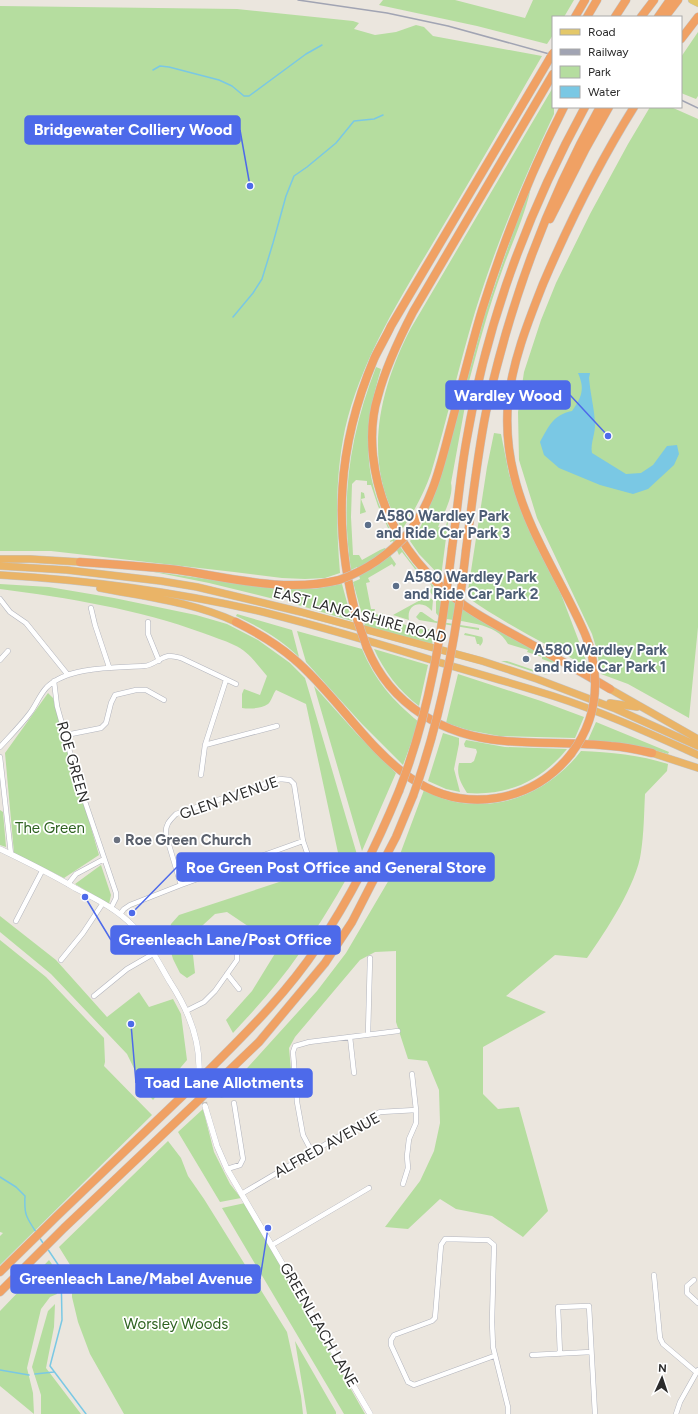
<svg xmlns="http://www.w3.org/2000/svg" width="698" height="1414" font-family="Figtree,sans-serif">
<rect width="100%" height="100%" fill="#ebe6de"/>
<path fill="#b5dd9f" d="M383,0H455L525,18L533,0H574L564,17H553V35L547,44L477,26L379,5Z
M0,6L237,9L353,21L359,23L354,29L375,35L396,32L416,25L424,27L433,36L542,56C508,115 475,173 440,231C403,294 362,356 345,429C335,477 336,524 340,573L325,578L305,579L282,578L234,572L51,551H0Z
M698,32V96L696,99L681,93V57Z
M552,89V104L554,107V114C524,178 496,244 475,312C459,365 447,420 431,473C424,493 415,510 403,528L401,527C361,464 379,389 411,328Z
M650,107H671L698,119V627L689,718L628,684L601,674L596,647L592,634L537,518L519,460L518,412L524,372L541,320L556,283L590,214L628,144Z
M531,187C526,213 512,243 503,268C488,309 477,351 466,393L467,395L451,483C454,496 443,515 438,527L445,529L449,515L441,577L419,554L410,541L421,526L440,479L485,314L516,224Z
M376,367L381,369C372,399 366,430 369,461C373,509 404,564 442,593C479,622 523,643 564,666V667L542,659V657L527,652L528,650L508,644C497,622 461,622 440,618L436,613V599L429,591L432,588L431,585L415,569L402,552L399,555L393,541L390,542V541L393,539L378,506L371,485H367V481L356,480L352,484L351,517L353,555H359L362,560L380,550L385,548L396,564L394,567L392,564L368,578L370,582L366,583L371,609H375L374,613L381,616L382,613L387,619L412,627L434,630L432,645L365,626L353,582L360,579L357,567L351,570C340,498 350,434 376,367Z
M494,433L501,434L509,474L517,500L537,547L561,594L589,668C548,645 505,624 467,597L487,467Z
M361,492L364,493L365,498L361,499L366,512L360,514Z
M149,571L278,589L282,601L209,583Z
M0,584L49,587L114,598L196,615L227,624L258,640L290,663L305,678L358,858C340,891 321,923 299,954C280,982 256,1008 233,1033L226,1020L252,991L279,947L227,912L215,914L191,936L189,947L193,955L195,973L187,978L180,973L173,959L167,939L171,924L179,915L340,862L306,704L276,690C273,694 271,702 268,704C261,709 249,709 242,708V694L244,689L260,695L267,676C257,664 248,651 234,645C224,640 213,637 203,633C138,609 68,598 0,589Z
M342,584L352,621L288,602L284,589H314Z
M427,595L433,600L432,611C422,599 406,604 409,620L393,615L424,598Z
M420,612H422L435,621L479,628V630L419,620L416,617Z
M237,614L292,630L299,657C279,638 261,628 236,616Z
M297,631L362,649C375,680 392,700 419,722L403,765L362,724L306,662Z
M465,633L482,637C484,641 482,644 480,646L479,644H477L475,637L464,635Z
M374,649L428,665L419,706C399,691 384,671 374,649Z
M501,661H507L548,675L534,672Z
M458,674L541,701L584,717L575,738L499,736L468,730L446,723Z
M314,686L357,734L396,773L362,851Z
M48,693L53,698L99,855L64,878L14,853L5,753Z
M596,722L669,752L668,754L643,747L588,740Z
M443,733L459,738V744L454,769L460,792L446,789L428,781Z
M466,740L505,747L567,749C541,781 508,796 467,793C461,783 456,775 459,763H471L474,761L477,752L476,749L465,747L464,744Z
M581,751C610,752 640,755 668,764L667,771L645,794C644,813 644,833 641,852C637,884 606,931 587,958L555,955L506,996L546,1012L483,1047V1094L498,1109L519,1107L548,1211L523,1237L492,1216L456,1209L440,1199L408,1229L385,1227L420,1181L434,1151L440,1123L439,1090L427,1061L408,1059L396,1022V951L375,952L360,960L295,1037L289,1048L292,1081L220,1098L317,991L346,953L393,873L424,790C434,795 445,800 456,802C505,811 551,790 581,751Z
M0,810L3,812L6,847L0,845Z
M101,865L111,895L109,904L75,884Z
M0,916L56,960L107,1017L139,992L149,1007L173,999L181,1014L187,1060L153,1100L145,1091L127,1054L51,974L0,932Z
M0,940L46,977L104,1038L105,1062L104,1066L152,1115L0,1265V1236L3,1233L0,1232Z
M203,1109L214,1152L230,1184L241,1198L220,1202L178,1132Z
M168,1141L181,1158L188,1176L204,1199L287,1332L301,1396L303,1414H124L90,1354L78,1322L72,1297V1268L59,1247Z
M245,1203L365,1414H344L222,1208Z
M49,1260L56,1270L57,1294L50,1297L41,1309L27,1368L33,1393L34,1414L0,1386V1311Z
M55,1304L54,1327L46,1368L81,1414H41V1395L32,1367L48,1311Z
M295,1341L336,1412V1414H307Z"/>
<path fill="#7ac8e4" d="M578,373H590L589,378C590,392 594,407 595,422C596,433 590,443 592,453L626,474L641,473L653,465L667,446L677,445L679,454L674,465L648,489L633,494L600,485L559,468L544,455L540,442C549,426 553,415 572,411C582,397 585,389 578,373Z"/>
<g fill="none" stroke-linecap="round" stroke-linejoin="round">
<path stroke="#7ac8e4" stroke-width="1.5" d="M153,70L160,66L169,67L219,80L232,86L244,96H249L306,54L322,45
M233,317L253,293L262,279L273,243L286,196L294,176L307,167L336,143L354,121L374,119L383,115
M0,1177L16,1187L25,1196C24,1214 26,1217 36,1232
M39,1237L43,1243
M47,1248L61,1269L62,1320L50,1366L86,1414
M0,1370L29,1375
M35,1374L54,1372"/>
<path stroke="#c5c1ba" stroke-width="5.5" stroke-dasharray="5.5 3" stroke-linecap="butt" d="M200,1077L205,1106"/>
<g stroke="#b2b4bd" stroke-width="5.5">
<path id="minor" d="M0,599L10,612L26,623L68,675
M91,608L95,625L109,667
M148,622V634L159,661
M0,660L8,651
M54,681L57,706L78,781L116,893V898L111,908
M66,735L101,728L106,723L111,703L115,695L136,690H146L164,700
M205,745L277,726
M0,747C10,736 21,725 30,713C36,705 40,694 47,687C69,666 116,668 144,666C153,666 160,657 169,656C173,656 177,657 181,658L236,684
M0,757L11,854
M201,775L205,745L226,680
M68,884L76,874L104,859
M181,885L166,835C165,825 169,821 176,814L280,779L290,780L294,784L303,841L312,867
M120,914L124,909L130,905L181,885L303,841
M16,921L42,871
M61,960L83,933L103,903
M227,974L239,989
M94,996L127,969L153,954
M186,1011L204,1002L215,991L237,960V953L210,936
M368,1034L370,958
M350,1037L354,1073
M312,1152L303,1135L297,1102L293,1052L295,1046L309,1042L398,1031
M227,1169L240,1165L243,1159L234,1103
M403,1184L408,1168L407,1156L409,1139L416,1123V1110L412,1074
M243,1193L380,1112L416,1110
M272,1245L369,1188
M654,1275L660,1338L663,1344L696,1372
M694,1280L687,1286V1293L698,1303
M560,1354L558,1307L589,1306L595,1414
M532,1355L591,1352
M494,1356L414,1385L408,1382L391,1345V1340L394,1335L432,1321L435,1318L441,1245L445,1239L488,1240L494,1245L492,1322L493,1347L508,1407V1414
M676,1414L680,1402L698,1370"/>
</g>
<g stroke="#b2b4bd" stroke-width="6">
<path id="tertiary" d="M0,849C25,861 51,874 75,888C96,899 117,909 133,926C148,942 159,963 170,982C187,1008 200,1038 199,1070
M205,1106L217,1146L227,1169L370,1414"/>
</g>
<g stroke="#c4c4c4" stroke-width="8">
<path id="primary" d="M692,0L698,3"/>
</g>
<g stroke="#c4c4c4" stroke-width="8">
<path id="trunk" d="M0,559H30L80,562
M0,566L67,570L161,581L197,587L301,612L482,661L537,679L616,709L698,746
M0,575C88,580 177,592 263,612C322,627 380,644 438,662C476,673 515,684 553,696C603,712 651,734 698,755
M100,588C146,597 193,602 236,622
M610,689L698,739
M610,703L637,707
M652,753L698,768"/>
</g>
<g stroke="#c4c4c4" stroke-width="9">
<path id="motorway" d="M575,17L585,0
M587,17L597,0
M615,17L626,0
M641,17L654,0
M658,17L670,0
M665,17L678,0
M681,39L698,17
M553,74L413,312C399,339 386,366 378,396C372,415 371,436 373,456C380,519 414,569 465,606C482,618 500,627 518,637C549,654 580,671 610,689
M550,219L586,148L609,107
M410,531C432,502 440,467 449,433C460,392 470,350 482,310C503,243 532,169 564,107
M452,548C457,513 460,478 466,443C486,325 528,211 585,107
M466,550C472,504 477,457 486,412C509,306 547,202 600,107
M80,562C112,564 145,566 178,570C231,578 285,593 339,580
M236,622C256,632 277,644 294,659C357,712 399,814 497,798C527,793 552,778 571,754
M358,622C332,530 337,447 374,359C379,348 386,337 391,326L550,58
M367,648C391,706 444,736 505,741C540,744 576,742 611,746C625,747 639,750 652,753
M594,668L591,650L585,634C562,581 527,531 514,475C508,451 506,427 508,403C512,362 528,322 543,284C569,223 599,163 634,107
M206,1073C246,1033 287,993 318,946C351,897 377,845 399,791
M209,1090L259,1042L325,963L352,922L372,883L396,837L413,796
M0,1272L56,1217L196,1083
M0,1292L64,1228L200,1099"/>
</g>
<use href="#minor" stroke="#fff" stroke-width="4.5"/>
<use href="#tertiary" stroke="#fff" stroke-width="5.5"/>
<use href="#primary" stroke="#e4c86a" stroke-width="7"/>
<use href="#trunk" stroke="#eab467" stroke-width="7"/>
<use href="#motorway" stroke="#f0a164" stroke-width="8"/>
<path stroke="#a1a4b3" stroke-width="1.5" d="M298,0L387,13L448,26L553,55
M681,100L698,108"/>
<g stroke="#c4c4c4" stroke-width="9" stroke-linecap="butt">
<path id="motorway-bridge" d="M550,58L553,53
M339,580C368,570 390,554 410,531
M358,622L367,648
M571,754C590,729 598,699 594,668
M399,791C430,712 442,631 452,548
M413,796C442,716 457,634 466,550
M196,1083L206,1073
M200,1099L209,1090"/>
</g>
<use href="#motorway-bridge" stroke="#f0a164" stroke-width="8"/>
</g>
<g fill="#5c6f8a" stroke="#fff" stroke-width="1.5">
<circle cx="368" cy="525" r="4"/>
<circle cx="396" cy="586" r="4"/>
<circle cx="526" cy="659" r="4"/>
</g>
<circle fill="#6b7280" stroke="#fff" stroke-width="1.5" cx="117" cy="840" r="4"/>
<g text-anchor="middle" stroke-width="3.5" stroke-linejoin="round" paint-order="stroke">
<g font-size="15" font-weight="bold" fill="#4e5e75" stroke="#fff" text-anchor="start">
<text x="376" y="521">A580 Wardley Park<tspan x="376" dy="17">and Ride Car Park 3</tspan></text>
<text x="404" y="582">A580 Wardley Park<tspan x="404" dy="17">and Ride Car Park 2</tspan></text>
<text x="534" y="655">A580 Wardley Park<tspan x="534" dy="17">and Ride Car Park 1</tspan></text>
</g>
<g font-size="15" fill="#2b2b2b" stroke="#fff">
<text transform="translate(360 615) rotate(15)" y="5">EAST LANCASHIRE ROAD</text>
<text transform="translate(73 762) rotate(74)" y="5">ROE GREEN</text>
<text transform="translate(229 798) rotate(-19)" y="5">GLEN AVENUE</text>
<text transform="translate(327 1145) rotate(-29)" y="5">ALFRED AVENUE</text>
<text transform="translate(319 1325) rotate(60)" y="5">GREENLEACH LANE</text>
</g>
<g font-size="15" fill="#2e6221" stroke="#fff">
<text x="50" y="833">The Green</text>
<text x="176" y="1329">Worsley Woods</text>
</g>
<g font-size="15" font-weight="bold" fill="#5b616d" stroke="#fff" text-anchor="start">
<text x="125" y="845">Roe Green Church</text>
</g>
</g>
<path fill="none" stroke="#4d6aea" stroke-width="1.5" d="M250 186L240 130M608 436L570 395M132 913L177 867M85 897L111 940M131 1024L136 1083M268 1228L260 1279"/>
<g fill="#4d6aea" stroke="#fff" stroke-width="1.5">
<circle cx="250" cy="186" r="4"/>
<circle cx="608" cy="436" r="4"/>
<circle cx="132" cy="913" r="4"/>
<circle cx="85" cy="897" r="4"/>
<circle cx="131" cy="1024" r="4"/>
<circle cx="268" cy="1228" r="4"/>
</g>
<g fill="#4d6aea" stroke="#4d6aea" stroke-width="1.5">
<rect x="25" y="116" width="215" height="28" rx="4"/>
<rect x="446" y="381" width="124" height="28" rx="4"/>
<rect x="177" y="853" width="317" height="28" rx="4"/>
<rect x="111" y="926" width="229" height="28" rx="4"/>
<rect x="136" y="1069" width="176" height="28" rx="4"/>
<rect x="11" y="1265" width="249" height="28" rx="4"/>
</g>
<g font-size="16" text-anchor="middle" font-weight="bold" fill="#fff">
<text x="133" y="135">Bridgewater Colliery Wood</text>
<text x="508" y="401">Wardley Wood</text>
<text x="336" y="873">Roe Green Post Office and General Store</text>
<text x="225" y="945">Greenleach Lane/Post Office</text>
<text x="224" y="1088">Toad Lane Allotments</text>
<text x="136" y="1284">Greenleach Lane/Mabel Avenue</text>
</g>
<rect x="552" y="16" width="130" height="92" fill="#ffffff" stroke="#aaaaaa"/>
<rect x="560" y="29" width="20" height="6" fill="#e4c86a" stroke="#aaaaaa"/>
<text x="588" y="36" font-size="12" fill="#2b2b2b">Road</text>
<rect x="560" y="49" width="20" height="6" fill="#a1a4b3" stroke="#aaaaaa"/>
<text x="588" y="56" font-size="12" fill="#2b2b2b">Railway</text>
<rect x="560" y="66" width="20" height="12" fill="#b5dd9f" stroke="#aaaaaa"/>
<text x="588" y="76" font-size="12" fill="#2b2b2b">Park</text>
<rect x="560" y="86" width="20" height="12" fill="#7ac8e4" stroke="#aaaaaa"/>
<text x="588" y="96" font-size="12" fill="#2b2b2b">Water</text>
<g transform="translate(662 1378) rotate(3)" stroke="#ffffff" stroke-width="3" paint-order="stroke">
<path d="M0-3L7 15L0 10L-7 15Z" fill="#2b2b2b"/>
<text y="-6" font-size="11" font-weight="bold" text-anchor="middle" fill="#2b2b2b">N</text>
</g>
</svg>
